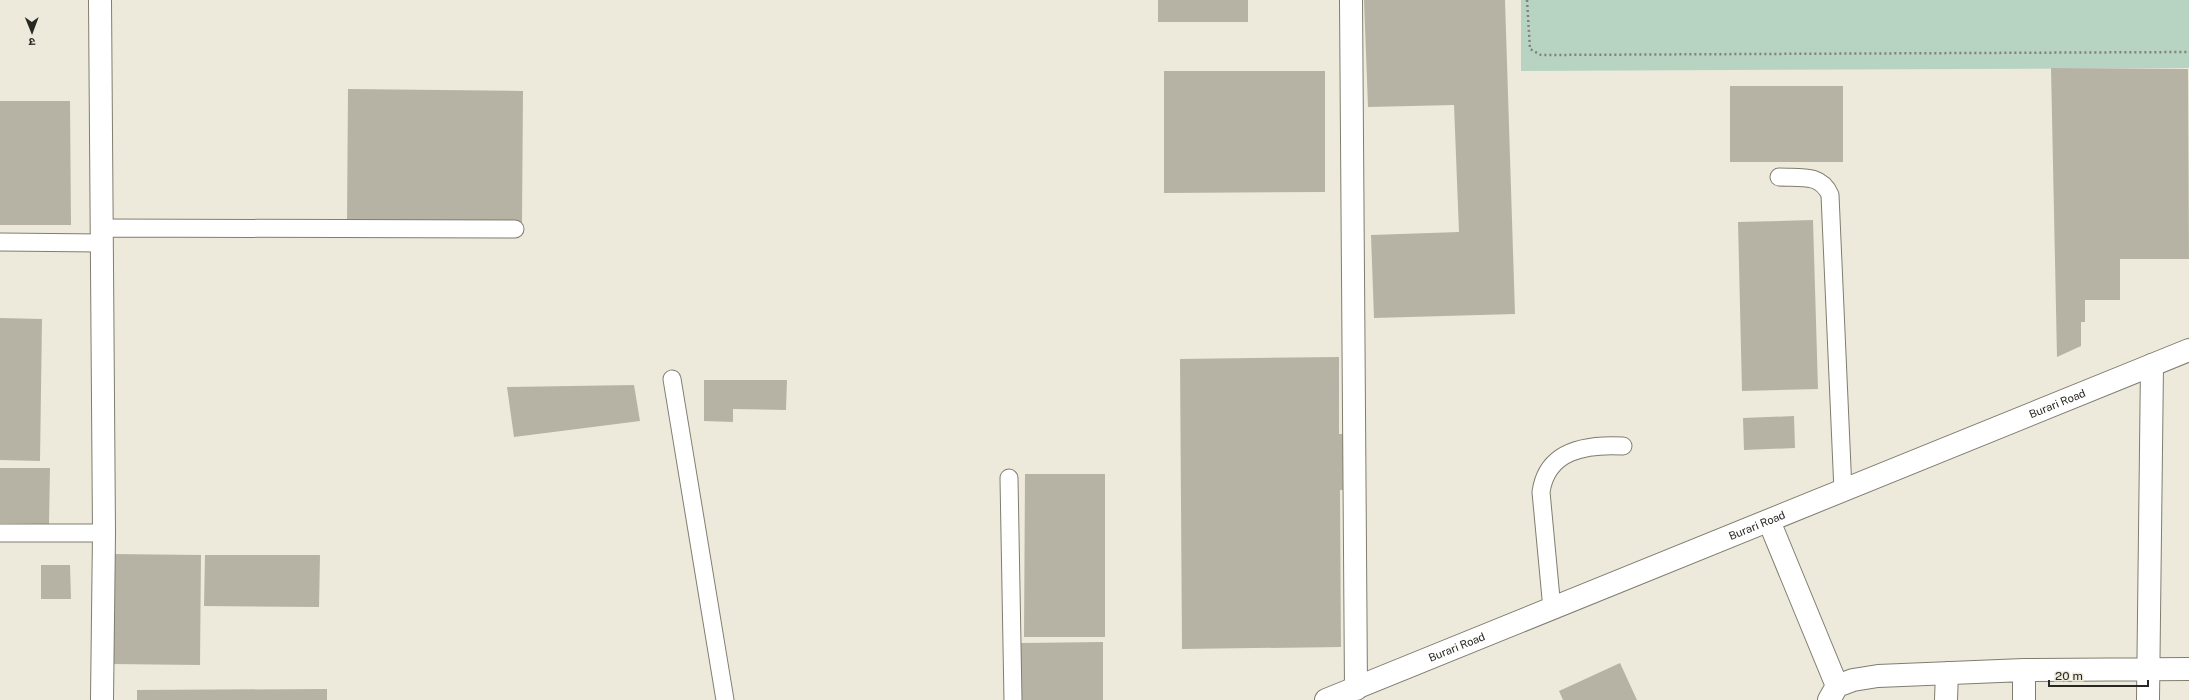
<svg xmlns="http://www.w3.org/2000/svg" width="2189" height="700" font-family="'Public Sans','Noto Sans Devanagari',sans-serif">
<rect width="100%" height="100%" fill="#edeadb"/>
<path fill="#b7d4c2" d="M1521,0H2189V68L1521,71Z"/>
<path fill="#b6b3a5" d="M1158,0H1248V22H1158Z
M1364,0H1505L1515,314L1374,318L1371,235L1459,232L1454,105L1368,107Z
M2051,68L2188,69L2189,259H2120V300H2085V322H2081V346L2057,357Z
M1164,71H1325V192L1164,193Z
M1730,86H1843V162H1730Z
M348,89L523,91L522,223L347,222Z
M0,101H70L71,225H0Z
M1813,220L1818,389L1742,391L1738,222Z
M0,318L42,319L40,461L0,460Z
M1339,357V434H1348L1349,490H1340L1341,647L1182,649L1180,359Z
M704,380H787L786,410L733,409V422L704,421Z
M634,385L640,421L514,437L507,387Z
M1794,416L1795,448L1744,450L1743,418Z
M0,468H50L49,524L0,523Z
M1025,474H1105V637H1024Z
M112,554L201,555L200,665L111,664Z
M205,555H320L319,607L204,606Z
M41,565H70L71,599H41Z
M1103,642V700H1021V643Z
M1620,663L1637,700H1563L1559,691Z
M327,689V700H137V690Z"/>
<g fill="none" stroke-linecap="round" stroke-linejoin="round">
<g stroke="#807d70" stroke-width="19">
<path id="service" d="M1779,177C1799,178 1821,173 1830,195L1843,491
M100,228L515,229
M0,242L101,243
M672,379L725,700
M1009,478L1013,700
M0,533H104
M1552,609L1541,492C1547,450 1586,444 1623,446"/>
</g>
<g stroke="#807d70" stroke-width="24">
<path id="minor" d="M100,0L104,533L102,700
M1351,0L1356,689
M1769,521L1837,686
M2024,670V700
M1829,700L1837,686L1853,680L1878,676L2024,670L2189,669
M1946,700L1947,673
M2148,700L2152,365"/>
</g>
<g stroke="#807d70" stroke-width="24">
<g id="secondary">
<path id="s1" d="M1326,700L2189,350"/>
</g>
</g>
<path stroke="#838177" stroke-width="2.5" stroke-dasharray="2 3" stroke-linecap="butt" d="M1527,0L1530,49L1541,55L2189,52"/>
<use href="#service" stroke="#fff" stroke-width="17"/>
<use href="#minor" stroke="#fff" stroke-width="22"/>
<use href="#secondary" stroke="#fff" stroke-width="22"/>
</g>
<g text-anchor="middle" stroke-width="3" stroke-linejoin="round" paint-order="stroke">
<g font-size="11" fill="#282721" stroke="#edeadb">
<text dy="4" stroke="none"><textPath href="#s1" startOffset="789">Burari Road</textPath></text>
<text dy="4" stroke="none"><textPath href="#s1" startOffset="465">Burari Road</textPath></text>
<text dy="4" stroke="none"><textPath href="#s1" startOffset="141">Burari Road</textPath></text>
</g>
</g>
<g transform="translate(32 32) rotate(179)" stroke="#edeadb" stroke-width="3" paint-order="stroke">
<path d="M0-3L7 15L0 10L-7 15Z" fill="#282721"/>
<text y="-6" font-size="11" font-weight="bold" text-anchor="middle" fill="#282721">उ</text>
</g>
<path d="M2049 680v6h99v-6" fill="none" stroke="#282721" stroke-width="2"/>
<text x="2055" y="680" font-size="12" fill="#282721" stroke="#edeadb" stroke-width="3" paint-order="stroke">20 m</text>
</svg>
